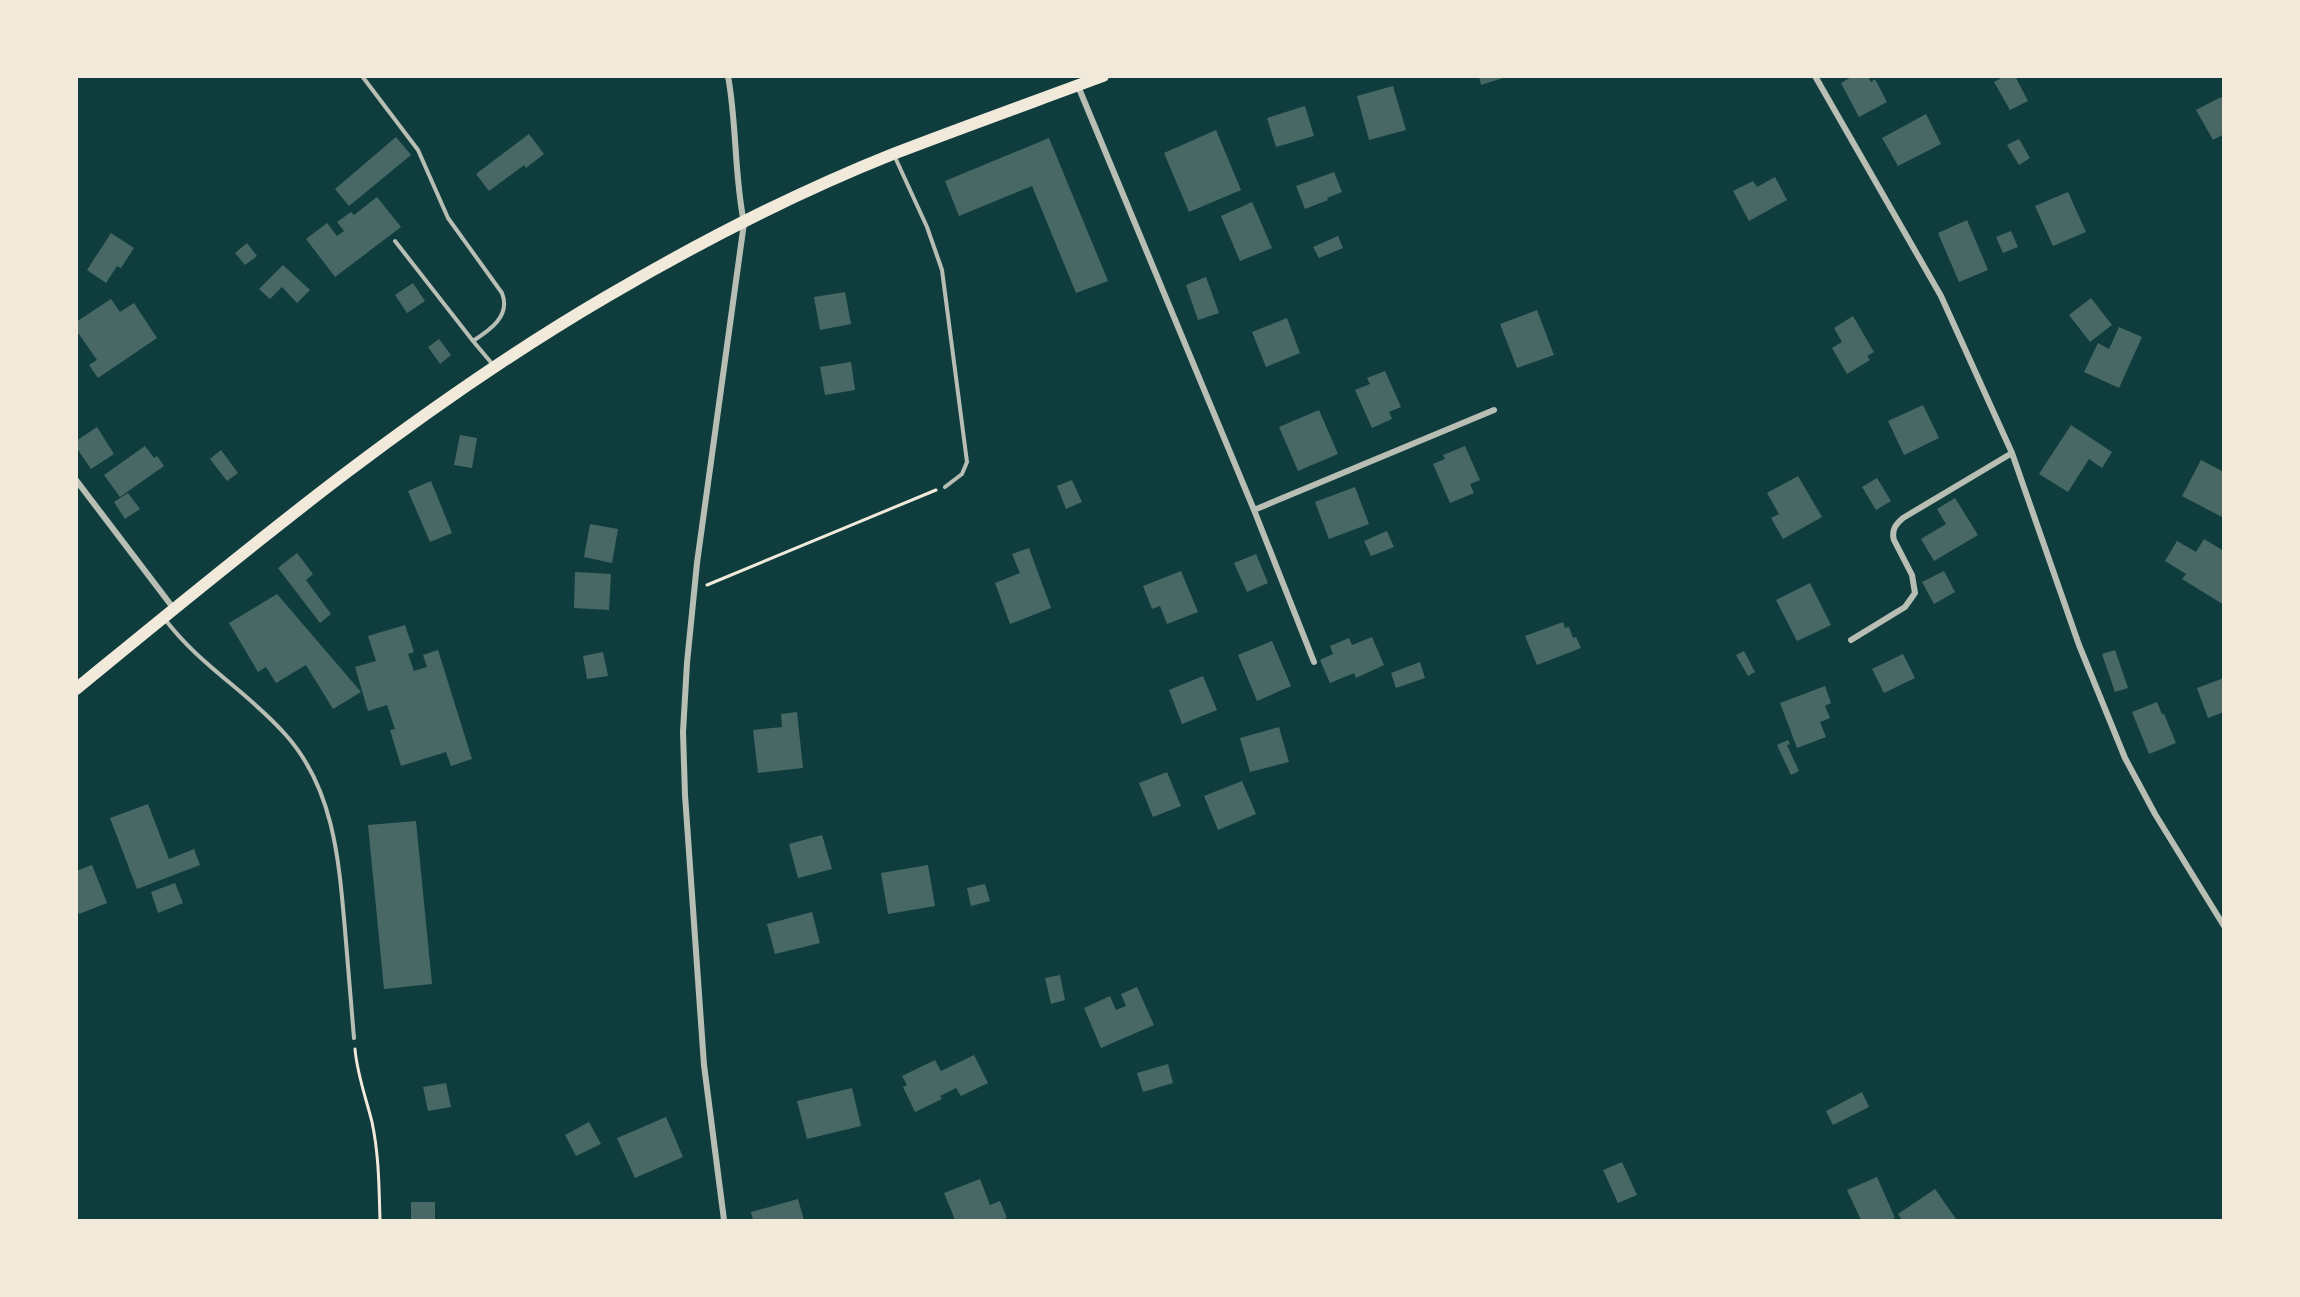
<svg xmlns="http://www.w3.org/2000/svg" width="2300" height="1297" font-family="'Work Sans',sans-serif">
<rect width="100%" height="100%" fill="#0f3d3e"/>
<path fill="#486865" d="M1479,76H1506V77L1481,85Z
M1853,76H1868L1871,82L1875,79L1887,102L1859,117L1841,83Z
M2005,76H2015L2028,101L2010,110L1994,82Z
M1393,86L1406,130L1369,140L1357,96Z
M2221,97L2224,102V134L2213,140L2196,110Z
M1305,106L1314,136L1276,147L1267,118Z
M1926,114L1941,144L1898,166L1882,138Z
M1216,130L1241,190L1189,212L1164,153Z
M529,134L544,154L526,168L524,165L489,191L476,174Z
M396,137L411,155L349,206L335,189Z
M1049,138L1108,281L1076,293L1032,186L959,216L945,181Z
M2019,139L2030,158L2019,165L2007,145Z
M1334,172L1342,192L1327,198L1328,200L1305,209L1296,186Z
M1775,177L1787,200L1749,221L1733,191L1753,181L1757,187Z
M2068,192L2086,232L2053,246L2035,206Z
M377,197L401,227L335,277L306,239L327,223L337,236L344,231L337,222L351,212L354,215Z
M1252,202L1272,248L1240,261L1221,216Z
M1967,220L1988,270L1959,282L1938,233Z
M2011,231L2018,247L2003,253L1996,237Z
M111,233L134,248L121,268L117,266L106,283L87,270Z
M1338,236L1343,248L1319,258L1313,247Z
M247,243L257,256L245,265L235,253Z
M283,265L310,290L297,303L282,287L270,299L259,289Z
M1206,277L1219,313L1198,320L1186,285Z
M413,283L425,301L407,313L395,295Z
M845,292L851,324L820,330L814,297Z
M2091,298L2112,325L2090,342L2069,315Z
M111,299L120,312L134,303L157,338L98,378L89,365L97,360L76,330V322Z
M1537,310L1554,355L1517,368L1500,324Z
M1853,316L1874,352L1867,356L1870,360L1847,374L1832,348L1842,342L1834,328Z
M1287,318L1300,353L1266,367L1252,332Z
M2119,327L2142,337L2119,388L2084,372L2098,343L2109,349Z
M439,339L451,355L440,364L428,347Z
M851,362L855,390L825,395L820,367Z
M1385,371L1401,407L1389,412L1392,419L1372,428L1355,390L1370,384L1367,378Z
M1923,405L1939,438L1904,455L1888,421Z
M1319,410L1338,454L1298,471L1279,427Z
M2071,425L2112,452L2102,468L2089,459L2068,492L2039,474Z
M97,427L114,454L91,469L76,447V441Z
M460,435L477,438L472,468L454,465Z
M145,446L154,458L157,456L164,466L120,497L104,475Z
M1465,446L1480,480L1470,484L1474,493L1450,503L1433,464L1445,459L1443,455Z
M221,450L238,473L227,481L210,459Z
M2201,460L2224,472V518L2182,496Z
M1798,476L1822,517L1783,539L1771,518L1779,514L1767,493Z
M1877,478L1891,501L1876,510L1862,487Z
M1072,480L1082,502L1066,509L1057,486Z
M431,481L452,533L430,542L408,491Z
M1355,487L1369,524L1329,539L1315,502Z
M128,493L140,509L125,519L114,502Z
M1955,498L1978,535L1934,561L1921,539L1946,524L1937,509Z
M590,524L618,529L612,563L584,557Z
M1387,531L1394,547L1371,556L1364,541Z
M2204,539L2224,551V605L2182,579L2186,574L2165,561L2177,541L2196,552Z
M1029,548L1051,608L1010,624L995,583L1020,573L1012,554Z
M297,553L313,574L306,580L331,614L320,623L278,568Z
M1256,554L1268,583L1247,592L1234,563Z
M1181,571L1198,612L1167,624L1160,606L1152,609L1143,586Z
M1944,571L1955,592L1934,604L1922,582Z
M575,572L611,574L609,610L574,608Z
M1810,583L1831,625L1797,641L1776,600Z
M277,594L361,692L333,709L306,665L276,683L266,667L258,672L229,623Z
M1563,622L1565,628L1569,627L1573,638L1576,637L1581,648L1537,665L1525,636Z
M405,625L414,652L408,654L414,671L427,667L423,655L438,650L472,759L451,766L446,752L401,766L390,730L395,729L387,705L368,711L355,667L376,661L368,636Z
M1372,637L1384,665L1356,678L1354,673L1330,683L1320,660L1333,654L1330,646L1349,638L1352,645Z
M1272,641L1291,686L1257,701L1238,655Z
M2115,650L2128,688L2115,692L2102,654Z
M1744,651L1755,672L1748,676L1736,655Z
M603,652L608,676L587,679L583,656Z
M1903,654L1915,678L1884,693L1872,669Z
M1420,662L1425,678L1396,688L1391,673Z
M1203,676L1217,710L1182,724L1169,690Z
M2224,678V712L2208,718L2197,688Z
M1825,686L1831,703L1825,706L1830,718L1820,722L1826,737L1797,748L1780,703Z
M2157,702L2162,714H2164L2176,743L2149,754L2132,712Z
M797,712L803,768L758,773L753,730L782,727L781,714Z
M1279,727L1289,762L1250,772L1240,738Z
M1788,740L1790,744L1787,745L1799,771L1791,775L1777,745Z
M1167,772L1181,806L1153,817L1139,783Z
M1242,781L1256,814L1218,830L1204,796Z
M148,804L169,859L194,849L200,865L137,889L110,818Z
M416,821L432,984L384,989L368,825Z
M822,835L832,869L798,878L789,844Z
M92,865L107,903L79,914L76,907V871Z
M928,865L935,906L888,914L881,873Z
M175,883L183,903L158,913L151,892Z
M985,884L990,901L971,906L967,888Z
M812,912L820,943L775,954L767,924Z
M1060,975L1065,1000L1051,1004L1045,978Z
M1137,987L1154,1025L1101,1048L1084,1008L1110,996L1116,1010L1126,1006L1121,994Z
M974,1055L988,1083L961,1096L956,1088L940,1096L942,1099L915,1112L903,1087L907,1085L902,1076L935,1060L941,1071Z
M1168,1064L1173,1083L1143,1092L1137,1073Z
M446,1083L451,1107L428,1111L423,1087Z
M852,1088L861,1126L807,1139L797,1101Z
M1862,1092L1869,1107L1833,1125L1826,1111Z
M666,1117L683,1157L635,1178L617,1138Z
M589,1122L601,1144L576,1156L565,1135Z
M1622,1162L1637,1195L1618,1203L1603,1170Z
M1877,1177L1895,1218L1889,1220H1861L1847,1190Z
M980,1179L990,1205L1000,1201L1007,1218L1000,1220H955L944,1193Z
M1935,1189L1956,1219L1902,1220L1898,1214Z
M798,1199L804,1220H753L751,1212Z
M411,1202H435V1220H411Z"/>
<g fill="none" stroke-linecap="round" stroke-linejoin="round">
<path stroke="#f1e9da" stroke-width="3" d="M707,585L936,490
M355,1049C357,1074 366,1098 372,1122C379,1155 379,1187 380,1220"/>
<path stroke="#b8beb3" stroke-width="4" d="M362,76L418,150L448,218L502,293C511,316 490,330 473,341L494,366
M894,155L927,227L942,270L967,462L962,474L945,487
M395,241L473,341
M164,618C199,665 247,691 285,734C334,788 339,861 345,930C348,966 351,1002 354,1038"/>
<path stroke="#b8beb3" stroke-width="6" d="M1815,76L1941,296L2012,453L2079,645L2125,758L2155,814L2224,926
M1078,86L1254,510L1494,410
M76,480L174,609
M1254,510L1314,662
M1851,640L1905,607L1915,593L1912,575L1894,540C1891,530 1896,524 1903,518L2012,453
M724,1220L704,1065L685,795L683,732L687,663L697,563L744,223C734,174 737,125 728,76"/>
<path stroke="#f1e9da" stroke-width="12" d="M76,689C247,549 416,408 606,297C698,243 795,193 893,154C963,127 1033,102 1103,76"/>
</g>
<rect width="2300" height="1297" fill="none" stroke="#f1e9da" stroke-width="156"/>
</svg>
